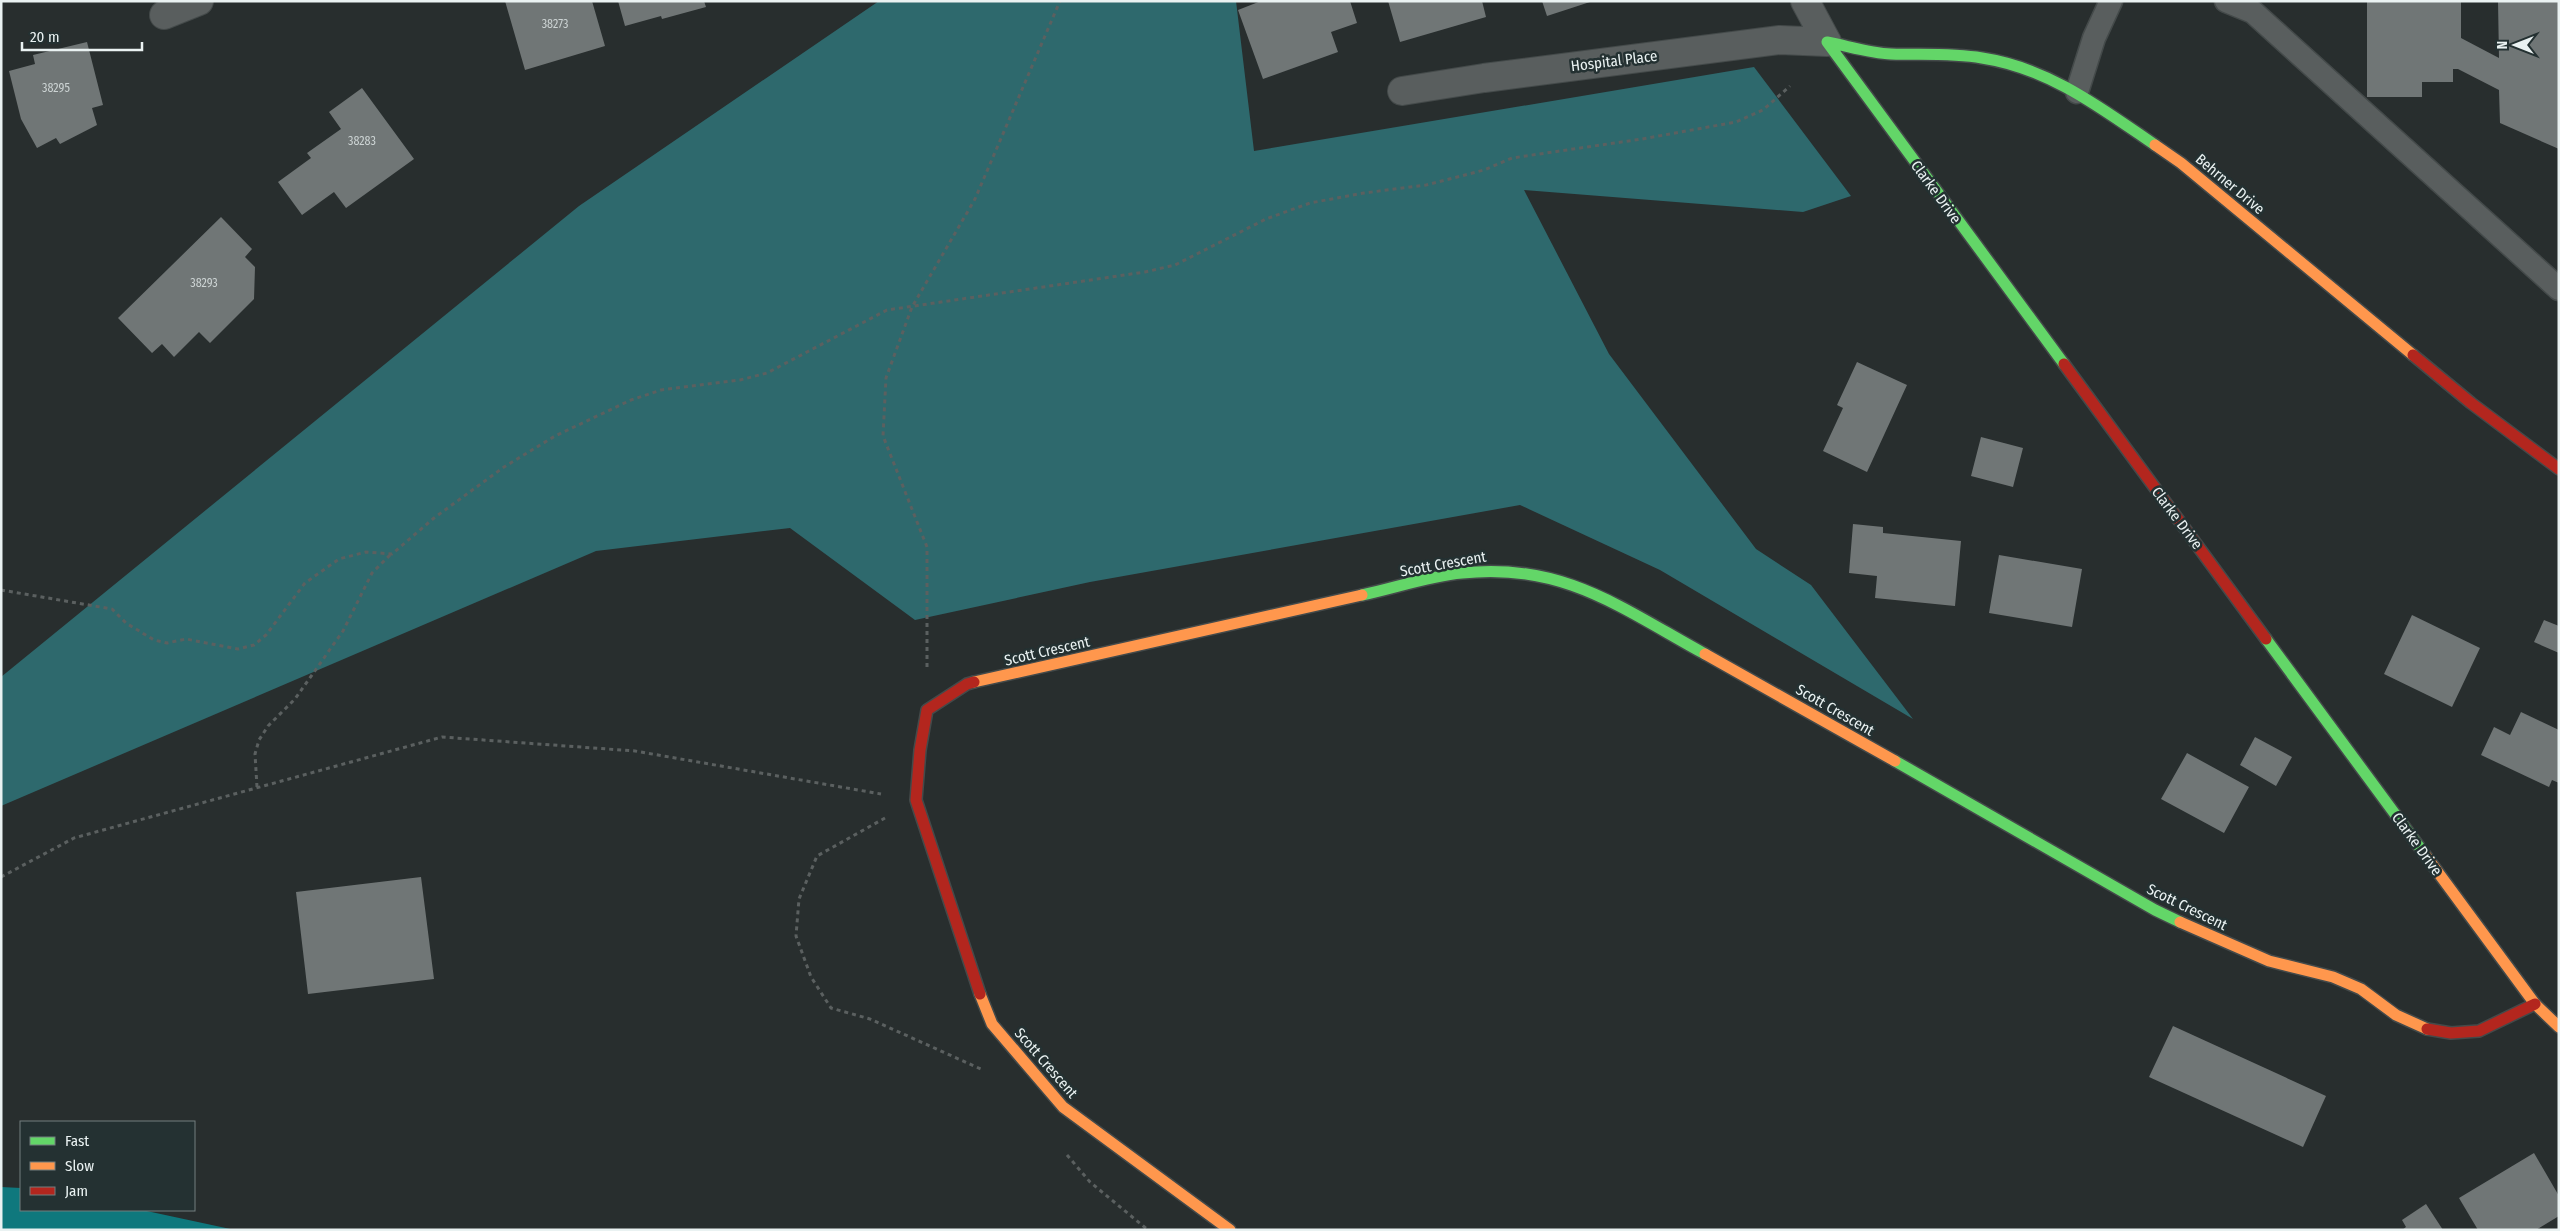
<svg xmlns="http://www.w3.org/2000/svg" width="2560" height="1231" font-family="'Fira Sans Condensed',sans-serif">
<rect width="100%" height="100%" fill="#282e2e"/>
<path fill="#2e696d" d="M879,1H1236L1254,151L1754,67L1851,196L1803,212L1524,190L1609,354L1756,549L1811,585L1913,719L1660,570L1520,505L1090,582L915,620L790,528L596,551L1,806V677L579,206Z"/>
<path fill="#0f787d" d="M1,1187L21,1188V1210H142L235,1230H1Z"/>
<path fill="#707676" d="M505,1H592L605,46L525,70Z
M618,1H704L706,7L662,19L661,16L625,26Z
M1261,1H1350L1357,23L1331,32L1338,52L1263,79L1238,10Z
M1388,1H1482L1486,17L1400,42Z
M1542,1H1590V2L1547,16Z
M2367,1H2461V38L2499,58L2498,1H2559V149L2500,123L2499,90L2458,69H2453V82H2422V97H2367Z
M87,42L103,105L92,108L97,125L60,144L56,138L37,148L21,119L9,71L35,64L33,55Z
M362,88L414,159L346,208L334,192L302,215L278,182L311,158L307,153L341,129L329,112Z
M221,217L252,249L245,257L255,267L254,299L210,343L199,332L174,357L162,344L152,353L118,318Z
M1857,362L1907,385L1867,472L1823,451L1843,408L1837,405Z
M1981,437L2023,448L2013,487L1971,476Z
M1853,524L1883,527V533L1961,541L1955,606L1875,598L1877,576L1849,573Z
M1999,555L2082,569L2072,627L1989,613Z
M2412,615L2480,648L2452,707L2384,674Z
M2544,620L2559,626V653L2534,642Z
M2521,712L2559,730V783L2552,780L2549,787L2481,755L2494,727L2510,735Z
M2255,737L2292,757L2276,786L2240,765Z
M2187,753L2249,787L2224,833L2161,799Z
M421,877L434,979L308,994L296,892Z
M2173,1026L2326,1096L2303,1147L2149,1077Z
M2534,1153L2559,1196V1216L2536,1230H2478L2459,1198Z
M2426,1204L2443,1230H2402L2406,1227L2402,1220Z"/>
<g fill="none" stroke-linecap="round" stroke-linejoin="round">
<g stroke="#444a4a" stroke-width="25">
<path id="lane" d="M2226,1L2253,12L2559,289
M2077,92L2094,38L2111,1"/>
</g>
<g stroke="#444a4a" stroke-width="30">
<path id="street" d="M1805,1L1827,42
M164,15L199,1
M1402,91L1484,78L1780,40L1827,42"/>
</g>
<g stroke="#444a4a" stroke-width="14">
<path id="fast" d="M1827,42L2064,364
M1827,42C1848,46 1870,53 1891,54C1922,55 1952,53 1982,58C2049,68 2101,108 2155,145
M1362,595C1395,588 1429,576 1462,573C1563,562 1621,608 1705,654
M2266,639L2423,852
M1895,761L2155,910L2180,922"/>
</g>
<g stroke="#444a4a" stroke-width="14">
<path id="slow" d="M2155,145L2181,163L2413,355
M1705,654L1895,761
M974,682L1362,595
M2423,852L2535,1004L2559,1027
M2180,922L2269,961L2333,977L2361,989L2396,1015L2427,1029
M980,994L992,1024L1063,1107L1230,1230"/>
</g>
<g stroke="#444a4a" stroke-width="14">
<path id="jam" d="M2413,355L2471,403L2559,469
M2064,364L2266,639
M974,682L967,684L927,710L920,750L916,800L980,994
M2427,1029L2451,1033L2479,1031L2535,1004"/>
</g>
<path stroke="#5b6060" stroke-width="3" stroke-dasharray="4 4" stroke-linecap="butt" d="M1,590L112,609L126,623L154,640L167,643L186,639L238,649L254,645L266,635L305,583L339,559L366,552L392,554L434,518L504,467L555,436L631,400L661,390L740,380L767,373L887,310L1145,272L1175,265L1266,219L1310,203L1364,193L1426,185L1484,170L1512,158L1642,139L1736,122L1763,110L1790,86
M927,667V547L883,436L886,378L912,307L975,199L1060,1
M257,787L255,754L259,740L268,726L295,699L343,631L372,573L391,554
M885,818L817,856L799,899L796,936L811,977L831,1008L870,1019L983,1070
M1,877L74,838L442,737L635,751L881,794
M1067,1155L1090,1182L1148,1230"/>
<use href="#lane" stroke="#595e5e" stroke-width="22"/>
<use href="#street" stroke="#595e5e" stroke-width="28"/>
<use href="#fast" stroke="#63d668" stroke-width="11"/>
<use href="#slow" stroke="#ff974d" stroke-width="11"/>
<use href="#jam" stroke="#b3261e" stroke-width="11"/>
</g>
<g text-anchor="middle" stroke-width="5" stroke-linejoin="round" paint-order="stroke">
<g font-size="12" fill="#ccd3d3">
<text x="555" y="28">38273</text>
<text x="56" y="92">38295</text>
<text x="362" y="145">38283</text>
<text x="204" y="287">38293</text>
</g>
<g font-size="15" fill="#eaf2f2" stroke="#243132">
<text transform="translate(1614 61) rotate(-7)" y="5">Hospital Place</text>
<text transform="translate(2230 184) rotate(40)" y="5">Behrner Drive</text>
<text transform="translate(1936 192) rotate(54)" y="5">Clarke Drive</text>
<text transform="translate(2177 518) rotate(53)" y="5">Clarke Drive</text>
<text transform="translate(1443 564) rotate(-10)" y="5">Scott Crescent</text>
<text transform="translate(1047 651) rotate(-13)" y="5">Scott Crescent</text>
<text transform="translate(1835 710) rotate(30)" y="5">Scott Crescent</text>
<text transform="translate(2417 844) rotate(54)" y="5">Clarke Drive</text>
<text transform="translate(2187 907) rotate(26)" y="5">Scott Crescent</text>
<text transform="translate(1046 1063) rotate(49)" y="5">Scott Crescent</text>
</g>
</g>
<rect width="2560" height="1231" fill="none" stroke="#eaf2f2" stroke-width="5"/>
<rect x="20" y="1121" width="175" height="90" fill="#243132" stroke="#737e7f"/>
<rect x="30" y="1137" width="25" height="8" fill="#63d668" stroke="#737e7f"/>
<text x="65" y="1146" font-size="15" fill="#eaf2f2">Fast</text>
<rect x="30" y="1162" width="25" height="8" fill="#ff974d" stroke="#737e7f"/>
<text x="65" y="1171" font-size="15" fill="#eaf2f2">Slow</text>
<rect x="30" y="1187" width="25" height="8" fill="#b3261e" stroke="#737e7f"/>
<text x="65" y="1196" font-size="15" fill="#eaf2f2">Jam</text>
<g transform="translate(2515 45) rotate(270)" stroke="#243132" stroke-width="4" paint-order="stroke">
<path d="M0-4L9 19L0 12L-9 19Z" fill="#eaf2f2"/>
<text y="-8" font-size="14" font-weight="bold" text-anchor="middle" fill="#eaf2f2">N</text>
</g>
<path d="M22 42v8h120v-8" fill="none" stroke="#eaf2f2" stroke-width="2.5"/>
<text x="30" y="42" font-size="15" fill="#eaf2f2" stroke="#243132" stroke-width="4" paint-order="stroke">20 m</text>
</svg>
